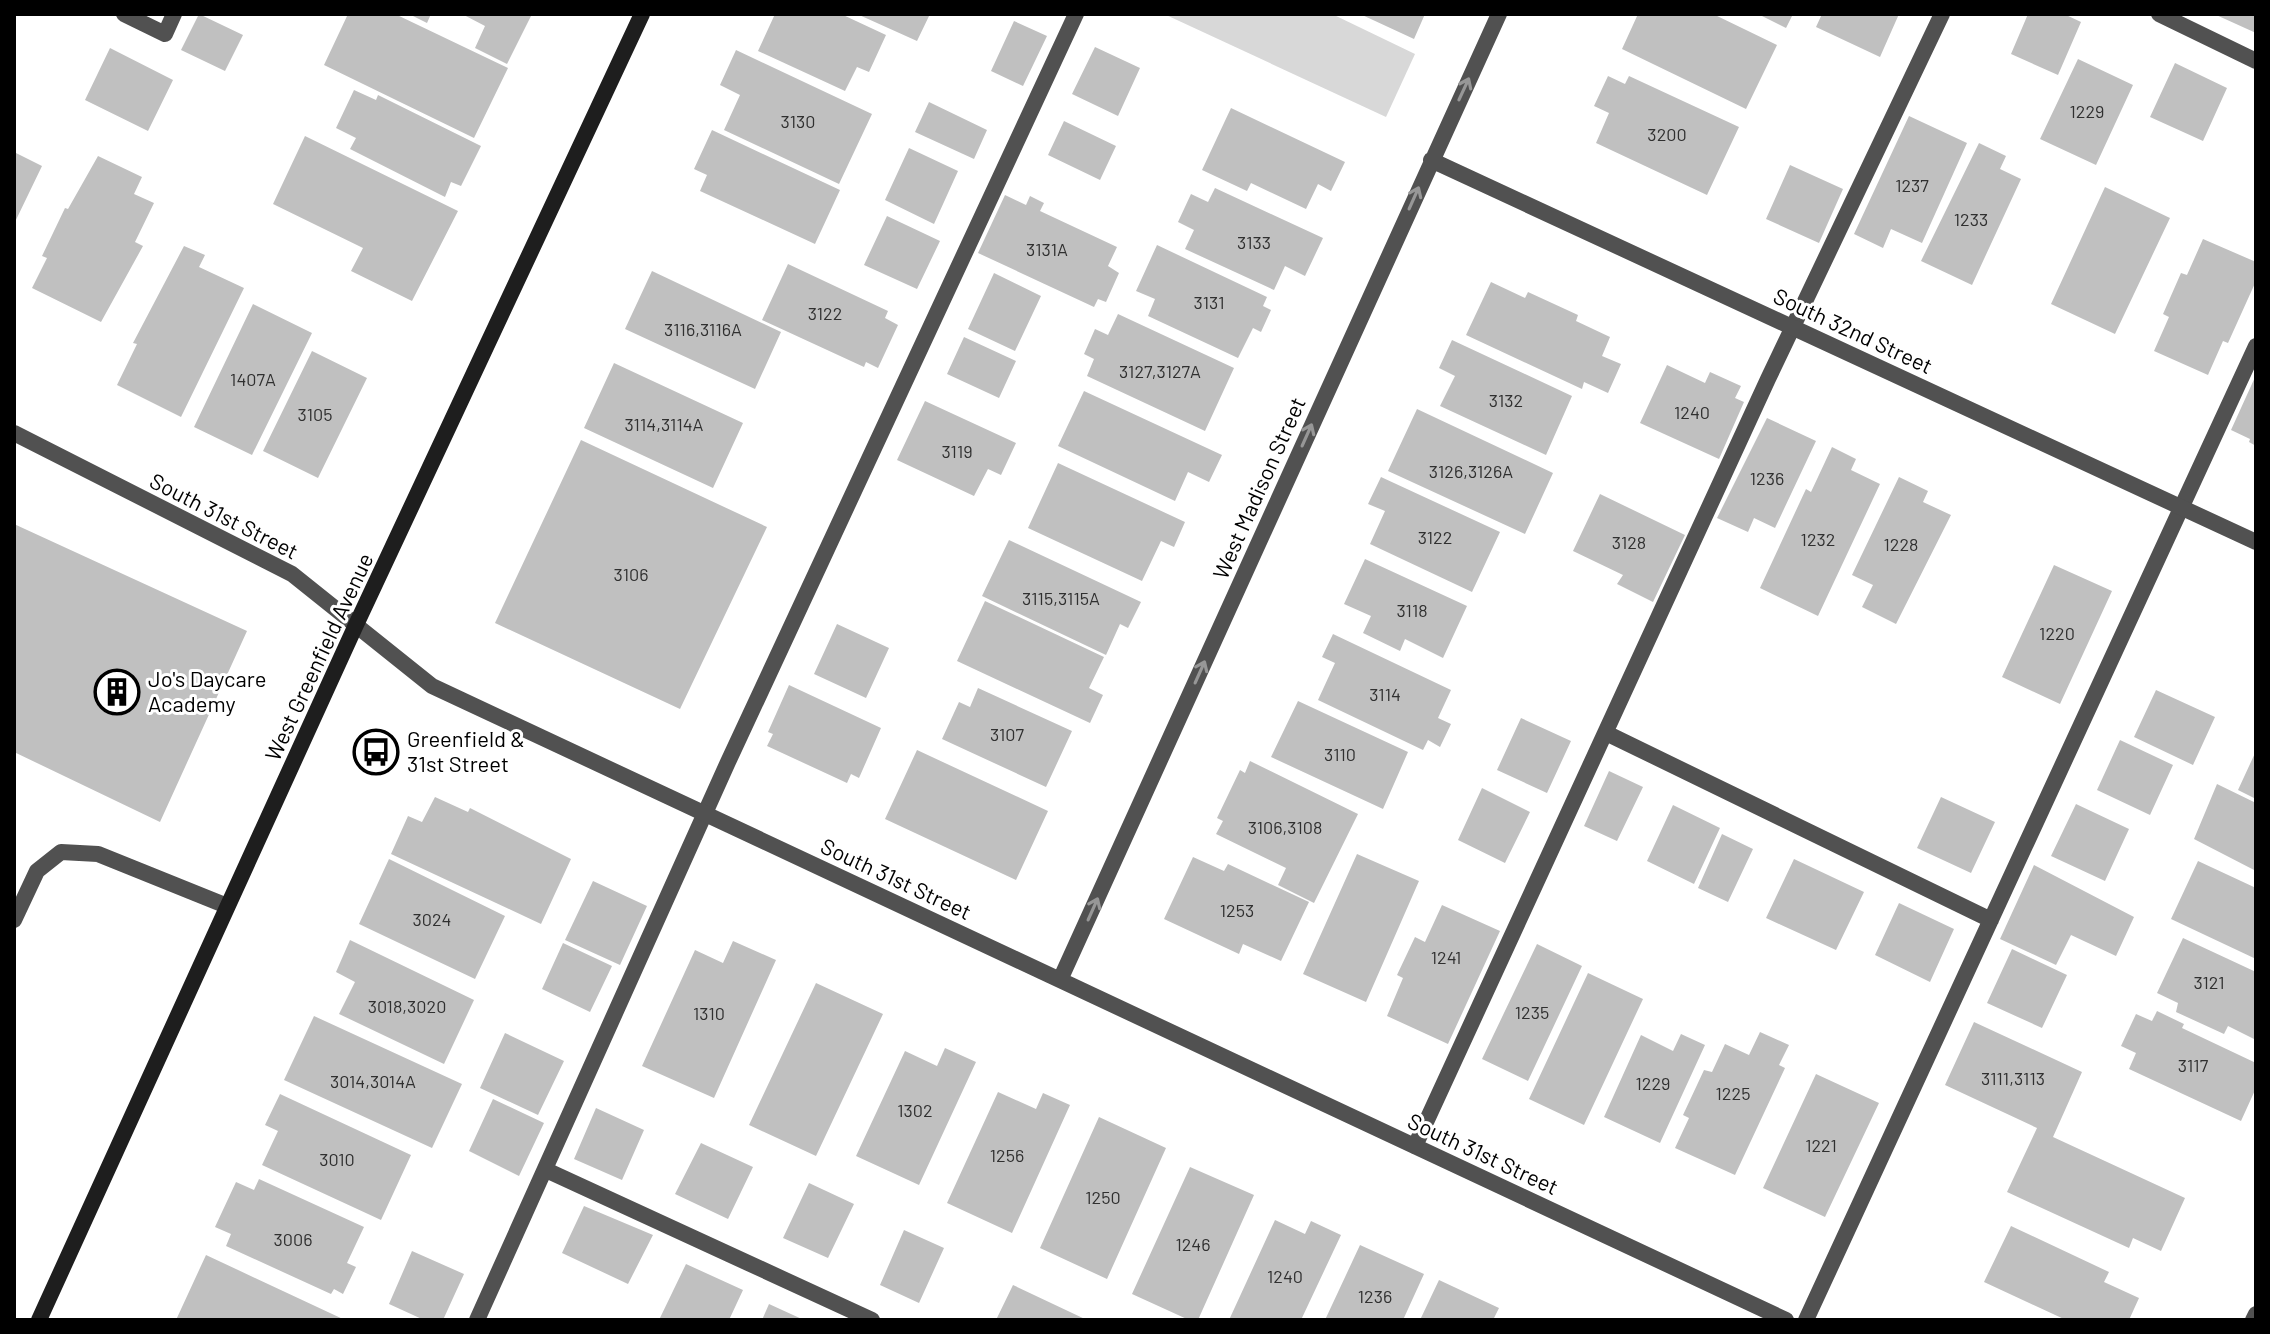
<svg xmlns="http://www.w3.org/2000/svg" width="2270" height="1334" font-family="Barlow,sans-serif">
<rect width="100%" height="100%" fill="#fff"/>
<path fill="#d8d8d8" d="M1164,14H1332L1415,54L1386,117Z"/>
<path fill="#c0c0c0" d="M199,14L243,35L225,71L181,50Z
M348,14H395L508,68L474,138L324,65Z
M409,14H431L427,23Z
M462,14H532L507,64L475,48L485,26Z
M775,14H841L886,35L869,72L857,67L845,91L758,51Z
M857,14H930L917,41Z
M1360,14H1425L1414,39Z
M1638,14H1713L1777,45L1746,109L1622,49Z
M1758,14H1793L1786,28Z
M1822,14H1899L1880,57L1816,27Z
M2028,14H2064L2081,22L2058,75L2011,54Z
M2214,14H2256V33Z
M1014,21L1047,36L1023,86L991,71Z
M1095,47L1140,68L1118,116L1072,94Z
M110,48L173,80L148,131L85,100Z
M736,50L872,114L839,184L724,130L740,95L720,85Z
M2078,59L2133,85L2096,165L2040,139Z
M2175,63L2227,88L2203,141L2150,117Z
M1608,76L1625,84L1629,76L1739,127L1707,195L1596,143L1609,113L1594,106Z
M354,90L376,100L378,95L481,146L461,186L451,182L445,197L350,149L356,138L336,128Z
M929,102L987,130L974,159L915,132Z
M1231,108L1345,162L1331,191L1318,184L1306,209L1251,183L1247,191L1202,170Z
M1909,116L1967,143L1922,243L1891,229L1883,248L1854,234Z
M1064,121L1116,146L1100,180L1048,155Z
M712,130L840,190L815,244L700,191L707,175L694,169Z
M305,136L458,211L412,301L351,271L363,248L273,204Z
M1979,143L2006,156L2000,169L2021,179L1972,285L1921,261Z
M909,148L958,171L934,224L885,200Z
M14,152L42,166L14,224Z
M98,156L142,177L134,194L154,203L135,242L143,246L101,322L32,288L47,258L42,256L65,208L68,209Z
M1790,165L1843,189L1819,243L1766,219Z
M2105,187L2170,218L2115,334L2051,304Z
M1215,188L1323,238L1305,276L1285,266L1274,290L1185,249L1194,230L1178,222L1191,194L1208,202Z
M1005,195L1026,205L1030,196L1044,203L1040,211L1117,247L1108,266L1119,273L1106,302L1098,299L1094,307L978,253Z
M887,216L940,241L917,289L864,265Z
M2203,239L2256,262V281L2228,343L2223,341L2208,375L2154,351L2169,317L2163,314L2181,273L2187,275Z
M1157,245L1267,297L1263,306L1271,310L1261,332L1253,328L1238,358L1148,316L1155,299L1136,291Z
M184,246L205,255L199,267L244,288L181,417L117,385L137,344L133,343Z
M788,264L888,311L885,318L898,325L878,368L866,362L864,367L762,320Z
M652,271L781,332L755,389L625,329Z
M994,273L1041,296L1015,351L968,329Z
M1491,282L1525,298L1528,292L1578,315L1576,321L1610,337L1602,356L1621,364L1608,393L1584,382L1582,389L1466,335Z
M253,304L312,333L252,455L194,427Z
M1118,314L1234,368L1205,431L1087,376L1094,359L1084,354L1095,329L1108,335Z
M964,337L1016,361L999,398L947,374Z
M1452,340L1572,396L1546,455L1440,406L1455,376L1439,368Z
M312,351L367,378L318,478L263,451Z
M614,363L743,423L713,488L584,428Z
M1667,365L1705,383L1710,372L1741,386L1735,398L1744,402L1719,459L1640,423Z
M2256,375V446L2249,442L2250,439L2231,430Z
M1084,391L1222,455L1209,482L1188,472L1175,501L1058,446Z
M925,401L1016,443L1001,475L988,469L974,496L897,460Z
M1417,409L1553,473L1525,534L1388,471Z
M1767,418L1816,441L1775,528L1754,518L1748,532L1717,518Z
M581,440L767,527L680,709L495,623Z
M1832,447L1856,459L1851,470L1880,484L1818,616L1760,588L1806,489L1811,492Z
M1058,463L1185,522L1174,547L1161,541L1142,581L1028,528Z
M1381,477L1500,532L1472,592L1370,544L1385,511L1368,504Z
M1899,477L1928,491L1923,502L1951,515L1896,624L1862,607L1873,585L1852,575Z
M1600,494L1685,535L1653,602L1617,584L1623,575L1573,551Z
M14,524L247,631L160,822L14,752Z
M1009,540L1141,602L1128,628L1120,624L1106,655L982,596Z
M1365,559L1467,606L1443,658L1405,639L1400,651L1363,633L1371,616L1344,604Z
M2054,565L2112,591L2060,704L2002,677Z
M985,601L1104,657L1089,688L1103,695L1090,723L957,661Z
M837,624L889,648L866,698L814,674Z
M1333,634L1451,690L1438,718L1451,724L1440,747L1428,740L1423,750L1318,700L1335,663L1322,657Z
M789,685L881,728L859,778L851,774L847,783L767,746L773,734L768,732Z
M978,688L1072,731L1046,787L942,739L959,702L970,707Z
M2156,690L2215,717L2193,765L2134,737Z
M1298,701L1408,752L1383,809L1271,757Z
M1521,718L1571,741L1547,793L1497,770Z
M2120,740L2173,765L2150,815L2097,790Z
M917,750L1048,811L1016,880L885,819Z
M2256,751V799L2238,790Z
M1250,761L1358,814L1314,903L1278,885L1286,868L1216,834L1223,821L1217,818L1240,770L1245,773Z
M1609,771L1643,787L1617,841L1584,826Z
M2217,784L2256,803V871L2194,839Z
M1482,788L1530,812L1505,863L1458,840Z
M435,797L468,812L470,808L571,859L541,924L391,854L408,816L422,822Z
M1941,797L1995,822L1971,873L1917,848Z
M2076,804L2129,829L2105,881L2051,856Z
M1673,805L1720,828L1694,884L1647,861Z
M1722,834L1753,849L1728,902L1698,888Z
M1357,854L1419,881L1366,1002L1303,974Z
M1193,857L1224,871L1228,864L1309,902L1281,961L1243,944L1239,954L1164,919Z
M389,859L505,916L475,979L359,924Z
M1794,859L1864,892L1836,950L1766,918Z
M2198,861L2256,888V959L2171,919Z
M2034,865L2134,917L2116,956L2071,935L2056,965L2000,939Z
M593,881L647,906L620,965L565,940Z
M1899,903L1954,929L1930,982L1875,955Z
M1442,905L1500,931L1448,1044L1387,1016L1403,978L1397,975L1415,937L1425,942Z
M2183,938L2256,972V1040L2228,1026L2224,1034L2176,1012L2178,1003L2157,993Z
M350,940L474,1000L444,1064L339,1014L355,982L336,972Z
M733,941L776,960L714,1098L642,1066L695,950L723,963Z
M563,943L612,966L590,1012L542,989Z
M1537,944L1582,966L1528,1081L1482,1059Z
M2012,949L2067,975L2042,1028L1987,1003Z
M1588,973L1643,999L1584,1125L1529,1099Z
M816,983L883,1014L816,1156L749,1125Z
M2157,1011L2184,1024L2182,1028L2256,1063V1088L2241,1121L2129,1069L2136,1053L2121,1046L2136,1014L2152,1021Z
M314,1016L462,1084L432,1148L284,1080Z
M1974,1022L2082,1072L2053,1137L2185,1198L2161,1251L2133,1238L2129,1248L2007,1192L2037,1128L1945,1085Z
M1760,1032L1789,1045L1779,1065L1785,1068L1735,1175L1675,1148L1689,1118L1683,1115L1704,1070L1712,1072L1725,1044L1749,1055Z
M505,1033L564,1061L538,1115L480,1088Z
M1681,1034L1705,1045L1660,1143L1604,1117L1641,1035L1673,1051Z
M945,1048L976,1062L919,1185L856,1156L905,1051L937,1066Z
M1816,1074L1879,1103L1825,1217L1763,1188Z
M998,1092L1036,1109L1043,1093L1070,1105L1012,1233L947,1203Z
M280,1094L411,1155L381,1220L262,1165L278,1131L265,1125Z
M493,1099L544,1123L519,1176L469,1151Z
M596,1108L644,1130L622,1180L574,1159Z
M1099,1117L1166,1148L1107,1279L1040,1248Z
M701,1143L753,1167L728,1219L675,1194Z
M1190,1167L1254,1195L1198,1320H1189L1132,1294Z
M259,1179L364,1227L347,1263L356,1267L343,1294L334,1289L331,1294L226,1246L231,1234L215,1227L236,1182L254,1190Z
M809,1183L854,1204L828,1258L783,1238Z
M584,1206L653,1235L628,1284L562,1253Z
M1275,1220L1305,1234L1311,1221L1341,1235L1301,1320H1229Z
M2011,1226L2109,1272L2104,1282L2139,1298L2129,1320H2066L1984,1282Z
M904,1230L944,1248L919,1303L880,1285Z
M1360,1245L1424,1274L1403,1320H1325Z
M412,1251L464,1274L443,1320H424L389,1304Z
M206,1255L345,1320H176Z
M686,1264L743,1290L729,1320H659Z
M1439,1280L1499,1308L1493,1320H1420Z
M1013,1285L1087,1320H996Z
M769,1304L804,1320H762Z"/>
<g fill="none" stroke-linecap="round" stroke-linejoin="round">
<path stroke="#515151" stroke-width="16" d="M124,14L165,34L174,14
M2159,14L2256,61
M1606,733L1991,920
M14,920L37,871L61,852L98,854L227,906
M1415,1146L1768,379L1942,14
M546,1170L872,1320
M477,1320L728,762L1076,14
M1806,1320L2256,346"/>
<path stroke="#515151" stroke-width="16" d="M1431,160L2256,542
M14,433L292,574L432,686L1786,1320
M1060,980L1499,14
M2253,1320L2256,1314"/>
<path stroke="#1e1e1e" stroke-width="16" d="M39,1320L355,627L642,14"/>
</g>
<defs><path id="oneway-shaft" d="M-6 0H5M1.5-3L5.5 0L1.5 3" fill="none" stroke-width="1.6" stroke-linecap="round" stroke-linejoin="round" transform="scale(2)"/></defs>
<g stroke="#979797">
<use href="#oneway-shaft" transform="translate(1464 89) rotate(-65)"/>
<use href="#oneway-shaft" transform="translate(1414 198) rotate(-66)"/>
<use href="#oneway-shaft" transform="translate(1307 435) rotate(-66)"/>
<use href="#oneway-shaft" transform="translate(1200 672) rotate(-66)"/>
<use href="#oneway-shaft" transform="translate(1093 909) rotate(-66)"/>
</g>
<defs>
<g id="building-ring" transform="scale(2.3)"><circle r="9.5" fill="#fff" stroke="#000" stroke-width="1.5"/><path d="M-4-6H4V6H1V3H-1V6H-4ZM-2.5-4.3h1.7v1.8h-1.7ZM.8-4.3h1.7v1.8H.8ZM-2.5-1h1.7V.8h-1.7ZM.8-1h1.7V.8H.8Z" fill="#000"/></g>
<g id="bus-ring" transform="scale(2.3)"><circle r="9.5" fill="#fff" stroke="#000" stroke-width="1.5"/><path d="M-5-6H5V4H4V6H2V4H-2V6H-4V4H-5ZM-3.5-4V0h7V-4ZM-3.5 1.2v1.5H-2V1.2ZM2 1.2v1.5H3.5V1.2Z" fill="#000"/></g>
</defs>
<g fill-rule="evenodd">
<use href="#building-ring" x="117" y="692"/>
<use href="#bus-ring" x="376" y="752"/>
</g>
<g text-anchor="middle" stroke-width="6" stroke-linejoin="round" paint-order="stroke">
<g font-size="18" fill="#303030">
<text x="2087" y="118">1229</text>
<text x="798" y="128">3130</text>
<text x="1667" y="141">3200</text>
<text x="1912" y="192">1237</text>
<text x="1971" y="226">1233</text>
<text x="1254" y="249">3133</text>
<text x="1047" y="256">3131A</text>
<text x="1209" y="309">3131</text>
<text x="825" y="320">3122</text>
<text x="703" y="336">3116,3116A</text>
<text x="1160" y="378">3127,3127A</text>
<text x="253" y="386">1407A</text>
<text x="1506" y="407">3132</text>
<text x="1692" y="419">1240</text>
<text x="315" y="421">3105</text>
<text x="664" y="431">3114,3114A</text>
<text x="957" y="458">3119</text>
<text x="1471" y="478">3126,3126A</text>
<text x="1767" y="485">1236</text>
<text x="1435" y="544">3122</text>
<text x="1818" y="546">1232</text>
<text x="1629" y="549">3128</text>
<text x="1901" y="551">1228</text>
<text x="631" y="581">3106</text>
<text x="1061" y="605">3115,3115A</text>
<text x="1412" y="617">3118</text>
<text x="2057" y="640">1220</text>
<text x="1385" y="701">3114</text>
<text x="1007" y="741">3107</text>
<text x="1340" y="761">3110</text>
<text x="1285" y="834">3106,3108</text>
<text x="1237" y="917">1253</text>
<text x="432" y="926">3024</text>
<text x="1446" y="964">1241</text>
<text x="2209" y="989">3121</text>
<text x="407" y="1013">3018,3020</text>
<text x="1532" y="1019">1235</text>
<text x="709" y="1020">1310</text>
<text x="2193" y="1072">3117</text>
<text x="2013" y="1085">3111,3113</text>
<text x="373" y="1088">3014,3014A</text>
<text x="1653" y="1090">1229</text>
<text x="1733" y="1100">1225</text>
<text x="915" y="1117">1302</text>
<text x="1821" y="1152">1221</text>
<text x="1007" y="1162">1256</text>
<text x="337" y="1166">3010</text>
<text x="1103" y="1204">1250</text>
<text x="293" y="1246">3006</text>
<text x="1193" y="1251">1246</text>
<text x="1285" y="1283">1240</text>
<text x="1375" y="1303">1236</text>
</g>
<g font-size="22" fill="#000" stroke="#fff">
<text transform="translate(1853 331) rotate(25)" y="8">South 32nd Street</text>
<text transform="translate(1259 488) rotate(-66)" y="8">West Madison Street</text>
<text transform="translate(224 516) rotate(27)" y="8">South 31st Street</text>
<text transform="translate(319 657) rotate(-65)" y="8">West Greenfield Avenue</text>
<text transform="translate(896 879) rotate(25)" y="8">South 31st Street</text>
<text transform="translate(1483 1154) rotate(25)" y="8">South 31st Street</text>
</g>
<g font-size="22" fill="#000" stroke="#fff" text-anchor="start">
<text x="148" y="687">Jo's Daycare<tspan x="148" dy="25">Academy</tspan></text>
<text x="407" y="747">Greenfield &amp;<tspan x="407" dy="25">31st Street</tspan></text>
</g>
</g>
<rect width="2270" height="1334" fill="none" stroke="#000000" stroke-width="32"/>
</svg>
